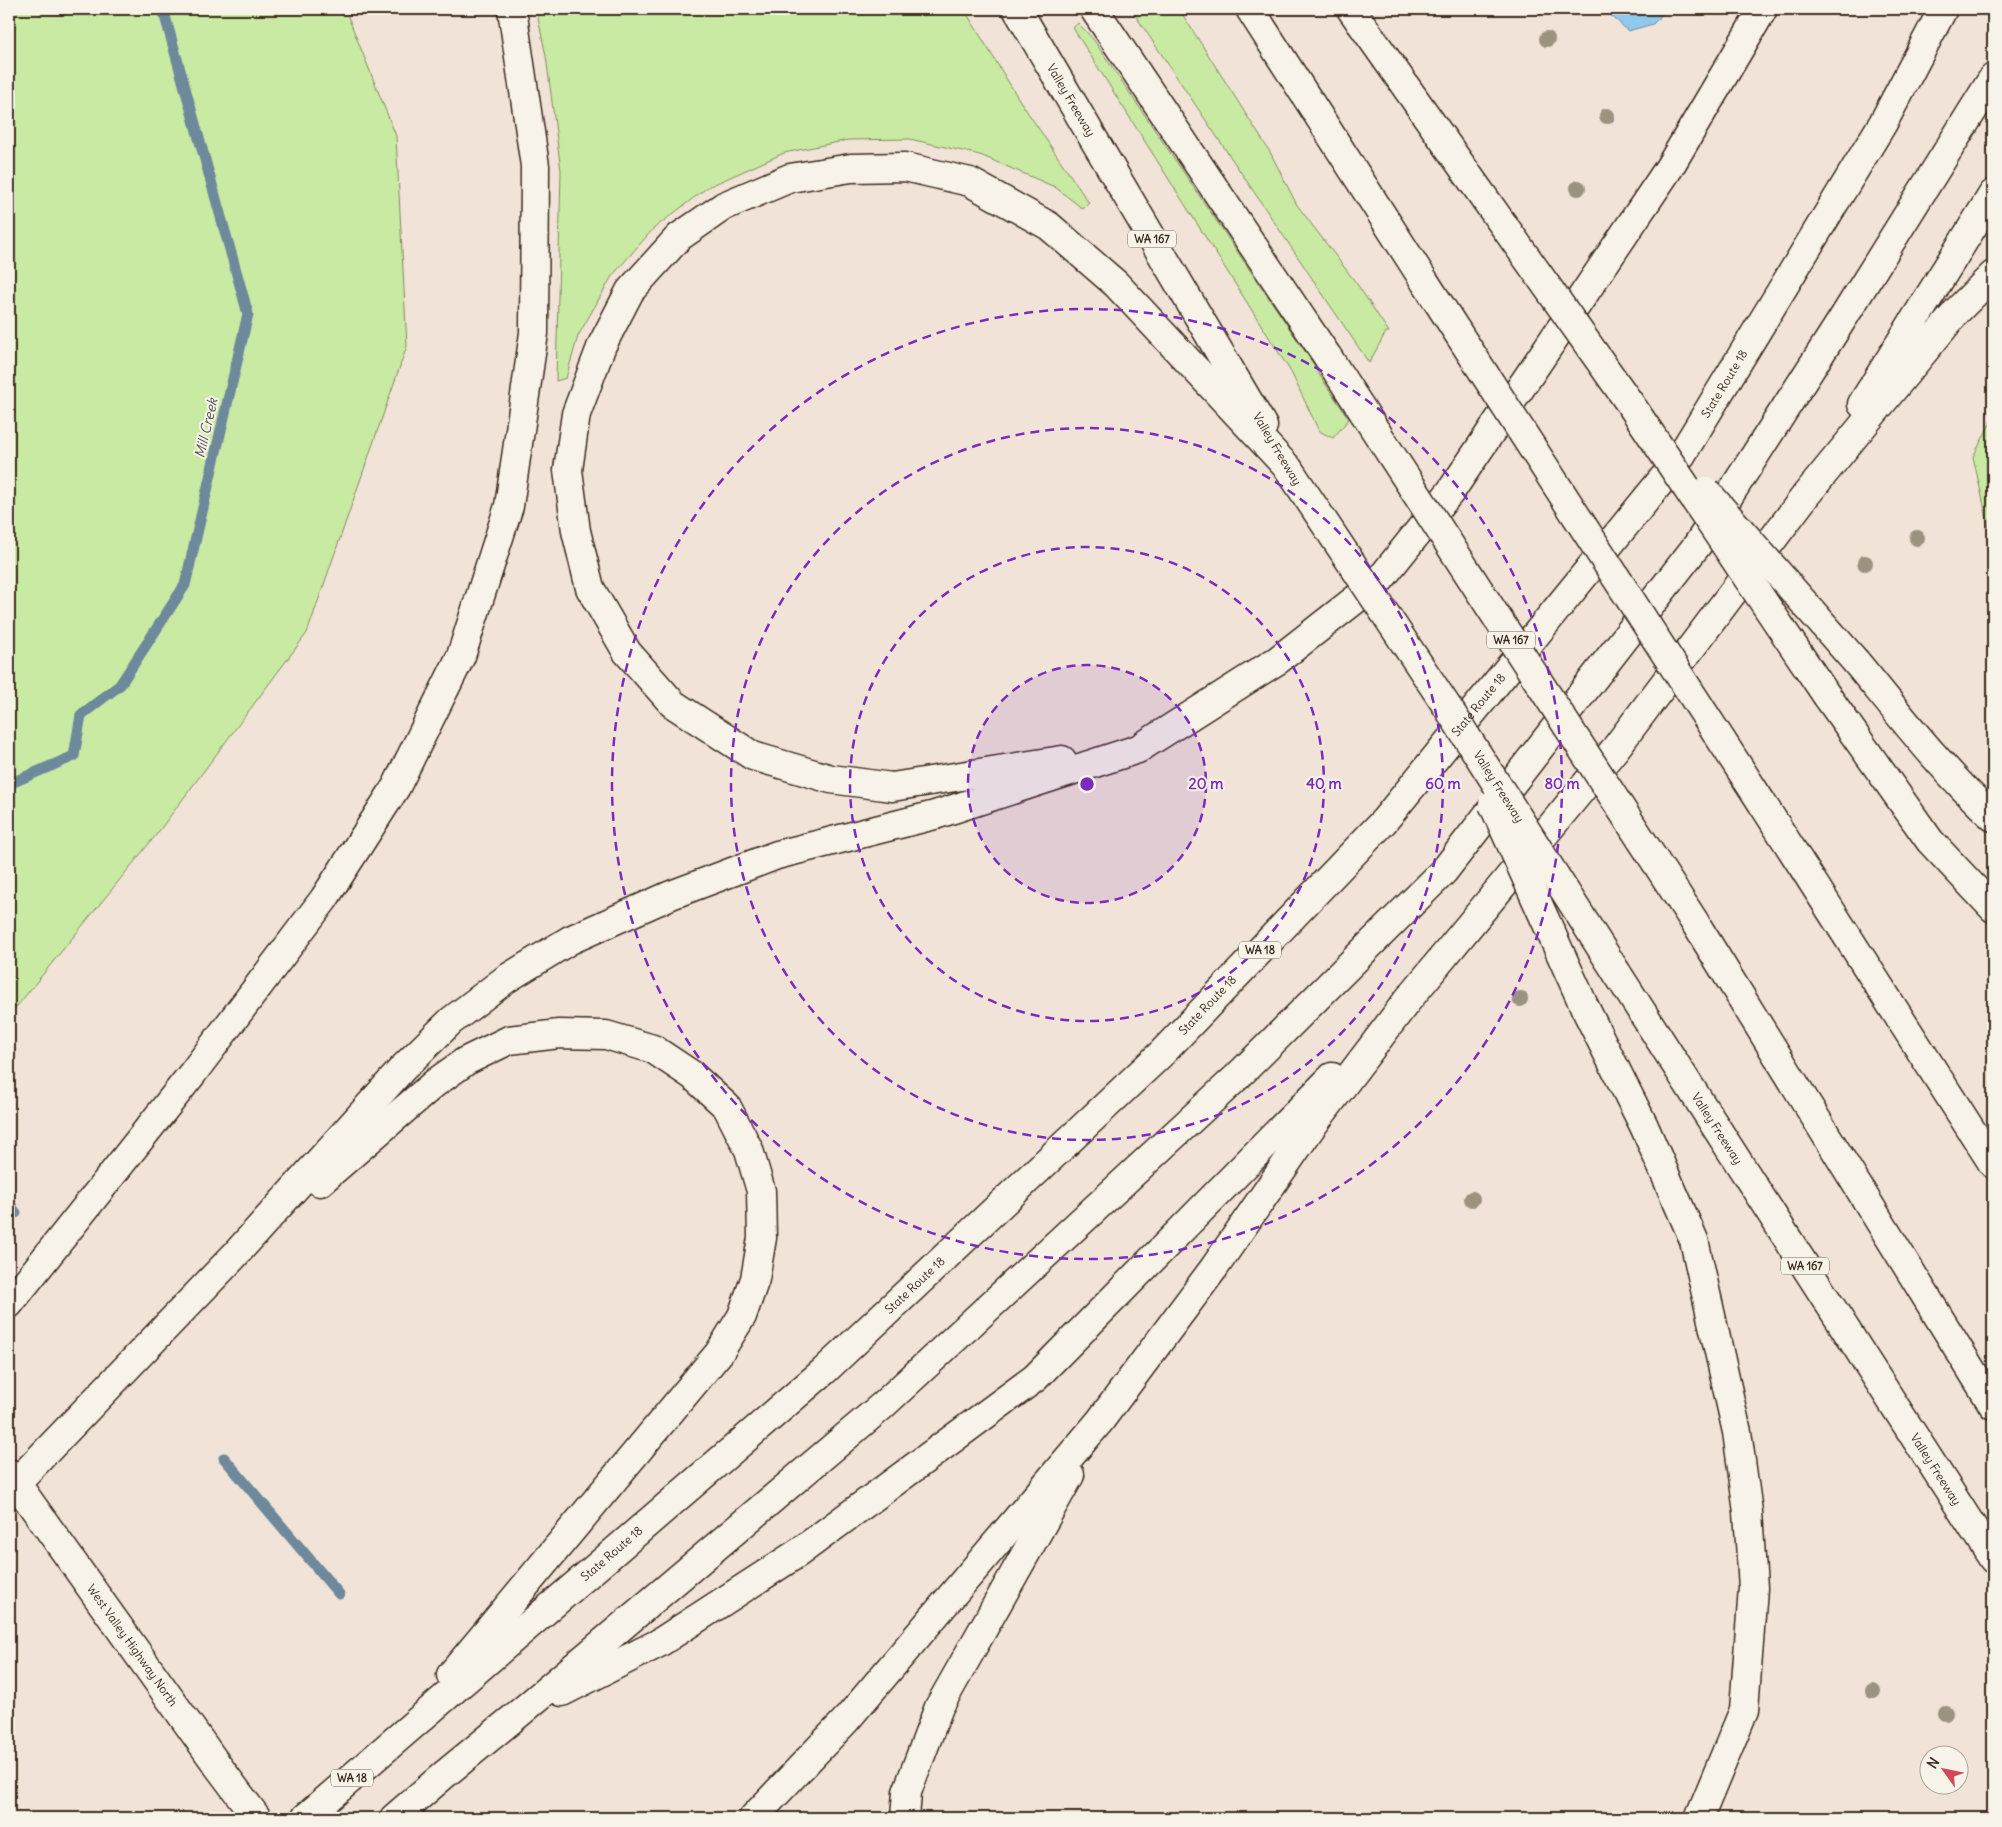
<svg xmlns="http://www.w3.org/2000/svg" width="2002" height="1827" font-family="Delius,sans-serif">
<rect width="100%" height="100%" fill="#f1e3d7"/>
<filter id="ink" filterUnits="userSpaceOnUse"><feTurbulence type="fractalNoise" baseFrequency=".02" numOctaves="2"/><feDisplacementMap in="SourceGraphic" scale="10" xChannelSelector="R" yChannelSelector="G"/><feConvolveMatrix kernelMatrix="1 2 1 2 8 2 1 2 1" color-interpolation-filters="sRGB"/></filter>
<g filter="url(#ink)">
<path fill="#c9eaa2" stroke="#828a60" d="M9,9H345L396,136L407,346L307,633L156,835L9,1016Z
M536,9H964L1020,101L1089,203L1083,209L1055,187L980,155L910,139L848,140L784,153L708,187L653,229L612,276L578,336L566,378L556,381L561,171L546,56Z
M1131,9H1179L1270,152L1297,205L1357,284L1389,332H1386L1369,363Z
M1078,23L1093,39L1317,369L1316,370L1349,419L1333,438L1319,431L1291,372L1073,28Z
M1993,418V537L1990,532L1973,457Z"/>
<path fill="#8ec9ee" stroke="#6d899b" d="M1604,9H1667L1653,24L1628,31Z"/>
<g fill="none" stroke-linecap="round" stroke-linejoin="round">
<path stroke="#6d899b" stroke-width="11" d="M9,784L74,756L81,715L120,685L185,585L248,314L163,9
M9,1204L16,1213
M224,1458L339,1594"/>
<g stroke="#3b2a1e" stroke-width="31">
<g id="secondary">
<path id="s1" d="M9,1473L218,1766L257,1818"/>
</g>
</g>
<g stroke="#3b2a1e" stroke-width="31">
<g id="highway">
<path id="s2" d="M1017,9L1263,426"/>
<path d="M1094,9L1329,359"/>
<path d="M1250,9L1425,282"/>
<path d="M1351,9L1485,199"/>
<path d="M1862,404L1993,194"/>
<path d="M1856,662C1900,715 1942,770 1993,817"/>
<path d="M1827,696L1930,841L1993,908"/>
<path d="M1062,760L892,787L831,779L753,756L673,704L627,652L590,588L576,531L568,470L576,414L602,345L630,291L679,237L724,206L790,178L851,168L905,167L970,182L1049,226L1116,284L1288,468"/>
<path d="M1762,803L1993,1164"/>
<path d="M1694,921L1993,1405"/>
<path id="s3" d="M1617,973L1993,1559"/>
<path d="M1585,1008L1644,1126L1694,1240L1737,1432L1748,1512L1753,1588L1744,1710L1699,1818"/>
<path d="M320,1182L435,1083L466,1061L509,1040L559,1034L606,1035L653,1049L692,1075L727,1107L749,1150L761,1191L762,1238L755,1279L742,1316L719,1353L451,1675"/>
<path d="M9,1304L192,1074L324,899L396,787L461,656L509,506L534,333L535,166L512,9"/>
<path d="M16,1483L234,1256L403,1068L451,1021L506,979L570,940L671,895L777,855L935,815L1138,749L1278,660L1379,581L1451,491L1669,168L1763,9"/>
<path d="M562,1692L659,1643L798,1553L1035,1378L1332,1077"/>
<path id="s4" d="M305,1818L824,1371L1162,1053L1384,821L1679,459L1883,123L1943,9"/>
<path d="M394,1818L445,1774L522,1711L882,1406L1238,1076L1444,871L1698,544L1840,323L1993,78"/>
<path d="M753,1818L847,1719L1100,1421L1214,1268L1310,1129L1407,1001L1615,749L1806,495L1958,310L1993,275"/>
<path d="M905,1818L907,1792L939,1707L1070,1475"/>
</g>
</g>
<use href="#secondary" stroke="#f7f3e8" stroke-width="28"/>
<use href="#highway" stroke="#f7f3e8" stroke-width="28"/>
<g stroke="#3b2a1e" stroke-width="31" stroke-linecap="butt">
<g id="highway-bridge">
<path d="M1485,199L1631,405L1827,696"/>
<path d="M1425,282L1762,803"/>
<path d="M1329,359L1694,921"/>
<path id="s5" d="M1288,468L1452,714L1617,973"/>
<path d="M1706,491L1856,662"/>
<path d="M1493,804L1585,1008"/>
</g>
</g>
<use href="#highway-bridge" stroke="#f7f3e8" stroke-width="28"/>
</g>
<g fill="#9c9280">
<circle cx="1547" cy="39" r="8"/>
<circle cx="1607" cy="116" r="8"/>
<circle cx="1578" cy="188" r="8"/>
<circle cx="1917" cy="538" r="8"/>
<circle cx="1865" cy="563" r="8"/>
<circle cx="1520" cy="999" r="8"/>
<circle cx="1472" cy="1199" r="8"/>
<circle cx="1873" cy="1691" r="8"/>
<circle cx="1945" cy="1713" r="8"/>
</g>
</g>
<circle cx="1087" cy="784" r="119" fill="#7b2cbf" fill-opacity=".12"/>
<g fill="none" stroke="#7b2cbf" stroke-width="2.5" stroke-dasharray="9 6">
<circle cx="1087" cy="784" r="119"/>
<circle cx="1087" cy="784" r="237"/>
<circle cx="1087" cy="784" r="356"/>
<circle cx="1087" cy="784" r="475"/>
</g>
<g text-anchor="middle" stroke-width="4" stroke-linejoin="round" paint-order="stroke">
<g fill="#f7f3e8" stroke="#73665b" stroke-width="1">
<rect x="1128" y="230.5" width="48" height="17" rx="4"/>
<rect x="1487" y="631.5" width="48" height="17" rx="4"/>
<rect x="1239" y="941.5" width="42" height="17" rx="4"/>
<rect x="1781" y="1257.5" width="48" height="17" rx="4"/>
<rect x="331" y="1769.5" width="42" height="17" rx="4"/>
</g>
<g font-size="11" font-weight="bold" fill="#3b2a1e">
<text x="1152" y="243">WA 167</text>
<text x="1511" y="644">WA 167</text>
<text x="1260" y="954">WA 18</text>
<text x="1805" y="1270">WA 167</text>
<text x="352" y="1782">WA 18</text>
</g>
<g font-size="12" fill="#3b2a1e" stroke="#f7f3e8">
<text dy="4" stroke="none"><textPath href="#s2" startOffset="106">Valley Freeway</textPath></text>
<text dy="4" stroke="none"><textPath href="#s4" startOffset="2025">State Route 18</textPath></text>
<text transform="translate(1277 449) rotate(59)" y="4">Valley Freeway</text>
<text dy="4" stroke="none"><textPath href="#s4" startOffset="1620">State Route 18</textPath></text>
<text dy="4" stroke="none"><textPath href="#s5" startOffset="382">Valley Freeway</textPath></text>
<text dy="4" stroke="none"><textPath href="#s4" startOffset="1215">State Route 18</textPath></text>
<text dy="4" stroke="none"><textPath href="#s3" startOffset="185">Valley Freeway</textPath></text>
<text dy="4" stroke="none"><textPath href="#s4" startOffset="810">State Route 18</textPath></text>
<text dy="4" stroke="none"><textPath href="#s3" startOffset="590">Valley Freeway</textPath></text>
<text dy="4" stroke="none"><textPath href="#s4" startOffset="405">State Route 18</textPath></text>
<text dy="4" stroke="none"><textPath href="#s1" startOffset="212">West Valley Highway North</textPath></text>
</g>
<g font-size="14" font-style="italic" fill="#505252" stroke="#f7f3e8">
<text transform="translate(206 428) rotate(-77)" y="5">Mill Creek</text>
</g>
</g>
<circle cx="1087" cy="784" r="8" fill="#7b2cbf" stroke="#f7f3e8" stroke-width="2.5"/>
<g font-size="15" text-anchor="middle" font-weight="bold" fill="#7b2cbf" stroke="#f7f3e8" stroke-width="4" stroke-linejoin="round" paint-order="stroke">
<text x="1206" y="789">20 m</text>
<text x="1324" y="789">40 m</text>
<text x="1443" y="789">60 m</text>
<text x="1562" y="789">80 m</text>
</g>
<rect width="2002" height="1827" fill="none" stroke="#f7f3e8" stroke-width="30"/>
<rect x="15" y="15" width="1972" height="1797" fill="none" stroke="#3b2a1e" stroke-width="2" filter="url(#ink)"/>
<g transform="translate(1944 1770) rotate(303)"><circle r="24" fill="#f7f3e8" stroke="#aca397"/>
<path d="M0-4L9 19L0 12L-9 19Z" fill="#d1495b"/>
<text y="-8" font-size="14" font-weight="bold" text-anchor="middle" fill="#3b2a1e">N</text>
</g>
</svg>
